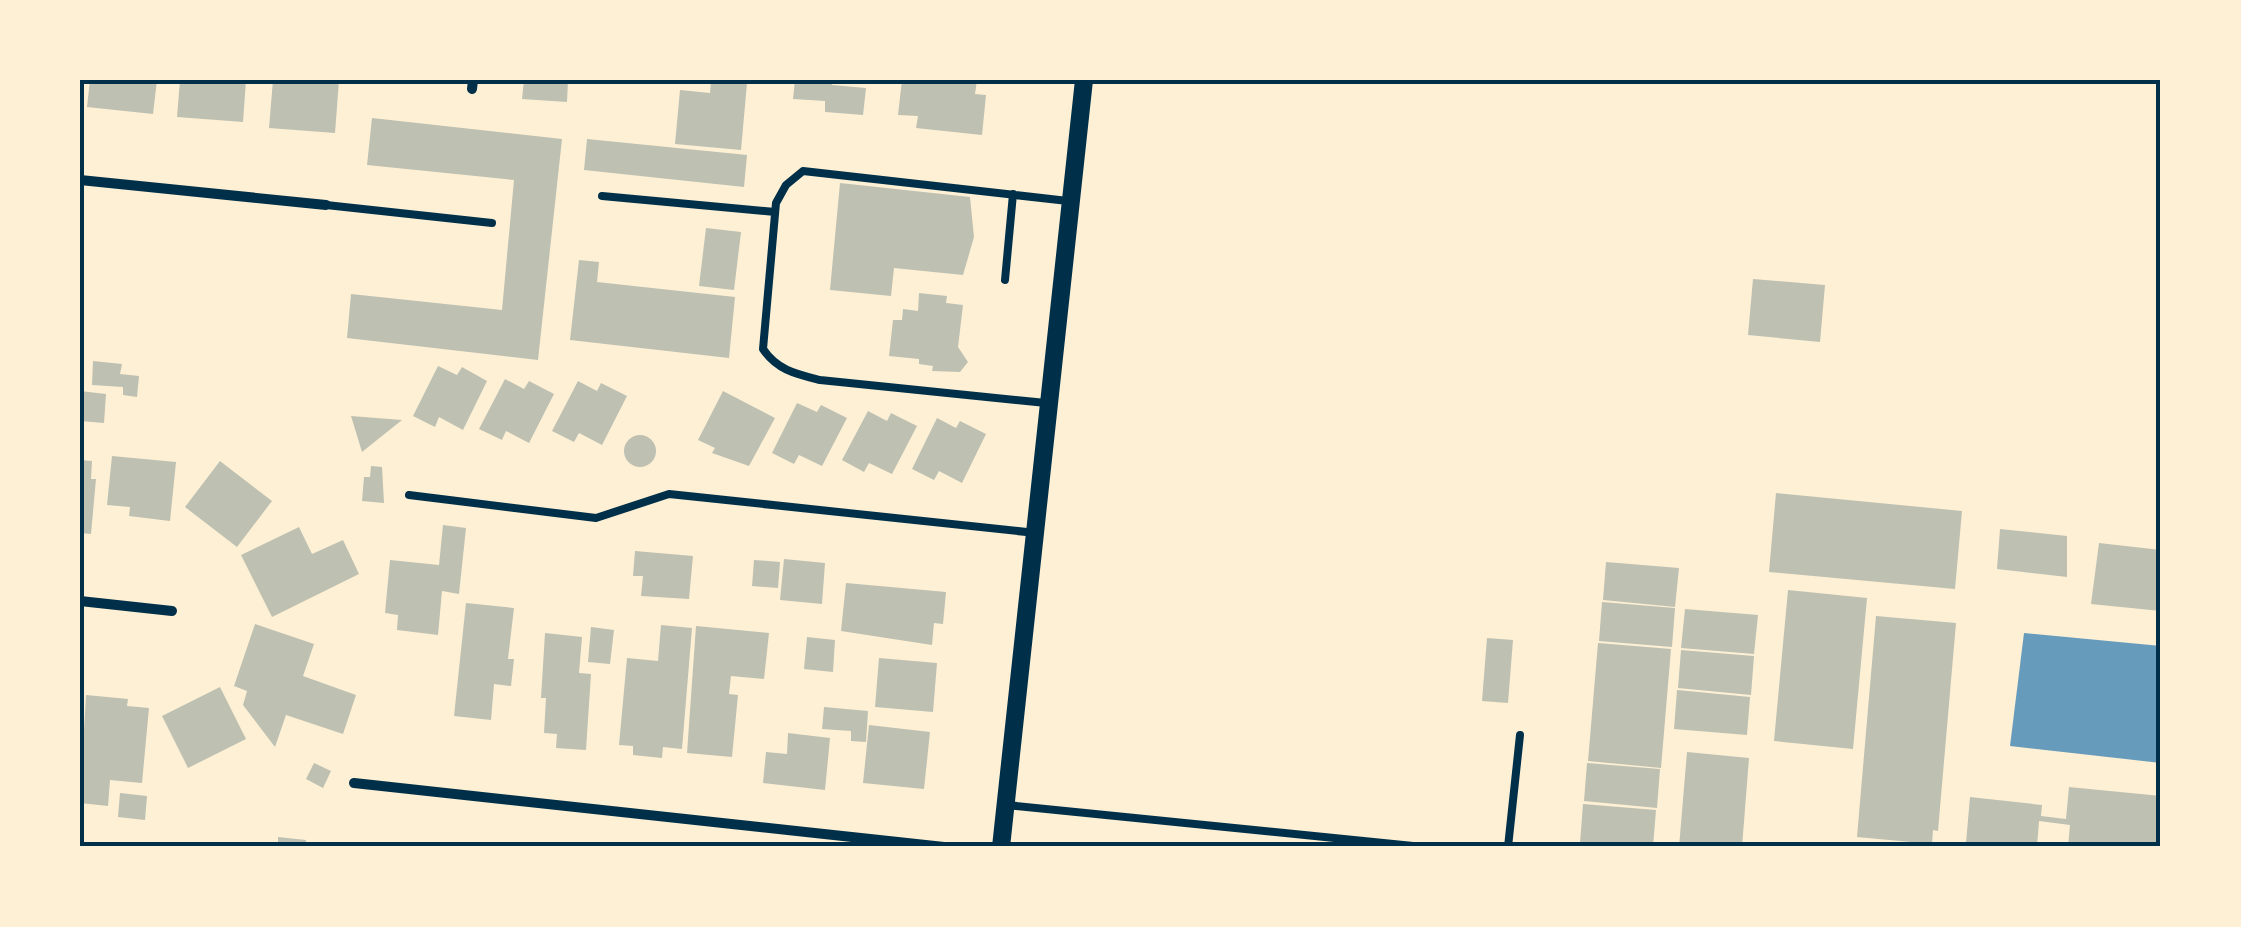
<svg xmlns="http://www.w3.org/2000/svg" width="2241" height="927" font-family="'Work Sans',sans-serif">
<rect width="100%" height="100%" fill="#fdf0d5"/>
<path fill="#669bbc" d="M2024,633L2161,646V763L2010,746Z"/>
<path fill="#bec0b2" d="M90,80H157L153,114L87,107Z
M180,80H246L243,122L177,117Z
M273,80H339L335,133L269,128Z
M524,80H568L567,102L522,99Z
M711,80L747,83L741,150L675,144L680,90L710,93Z
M795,80H832V85L866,88L863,115L825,112V101L793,99Z
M902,80H977L975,94L986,95L982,135L916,128L918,116L898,115Z
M372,118L562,139L538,360L347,338L351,294L502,310L514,180L367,165Z
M587,139L747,155L744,187L584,170Z
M840,183L970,197L974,237L963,275L894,268L891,296L830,290Z
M706,228L741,232L734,290L699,286Z
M579,260L599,262L597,282L735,297L729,358L570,340Z
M1753,279L1825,285L1820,342L1748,335Z
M919,293L947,296L946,303L963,305L958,347L968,362L960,372L932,371L933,366L919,364V359L889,356L893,320H902L903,309L918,311Z
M93,361L122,364L120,374L139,376L137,397L123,395V387L92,385Z
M438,366L457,375L462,367L487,381L463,430L439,417L435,427L413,416Z
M505,379L524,389L529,381L554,394L529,443L506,431L502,440L479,429Z
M578,381L597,391L601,383L627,396L602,445L579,433L574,442L552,431Z
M80,391L106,394L104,423L80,421Z
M723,391L775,418L749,466L712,453L715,448L698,440Z
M797,403L817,412L821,405L847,418L822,466L799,455L794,464L772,453Z
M868,411L887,421L891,413L917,426L892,474L869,463L864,472L842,460Z
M351,416L402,420L362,452Z
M937,418L956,428L960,421L986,434L962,483L939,471L934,480L912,469Z
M624 451a16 16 0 1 1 32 0a16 16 0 1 1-32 0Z
M112,456L176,462L170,521L129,516L130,507L107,505Z
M80,460L92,461L91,479H96L91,534L80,533Z
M220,461L272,501L237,547L185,507Z
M371,466L382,467L384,503L362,501L364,477H370Z
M1776,493L1962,511L1955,589L1769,572Z
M443,525L466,528L459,594L442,591L438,635L397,630L398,615L385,613L390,560L439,565Z
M299,527L312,554L343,540L359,574L272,617L241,555Z
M2000,529L2067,536V577L1997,569Z
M2099,543L2161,550V611L2091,604Z
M635,551L693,556L689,599L641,596L643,576H633Z
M784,559L825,563L822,604L780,600Z
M754,560L780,562L778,588L752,586Z
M1606,562L1679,568L1675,607L1603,600Z
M846,583L946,592L943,624L934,623L932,645L841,631Z
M1788,590L1867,598L1853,749L1774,741Z
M1602,602L1675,608L1672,647L1599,641Z
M466,603L514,608L508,659H514L511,686L494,684L491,720L454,716Z
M1685,609L1758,615L1754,654L1681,648Z
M1876,616L1956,623L1938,831L1933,830L1932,844L1857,837Z
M255,624L314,644L303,676L356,695L343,734L286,715L275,747L243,705L247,691L234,686Z
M661,625L692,628L682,749L663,747L662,758L633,755V746L619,745L627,658L658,661Z
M696,626L769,633L764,679L731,676L729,694L738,695L732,757L687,753Z
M591,627L614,630L610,664L588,662Z
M545,633L582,637L579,673L591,674L586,750L556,748L557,734L544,733L546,698H541Z
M807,637L835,640L833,672L804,669Z
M1487,638L1513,640L1508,703L1482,701Z
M1598,643L1671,649L1661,768L1588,761Z
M1681,650L1754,656L1751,695L1678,688Z
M879,658L937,663L933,712L875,707Z
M220,687L246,739L188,768L162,716Z
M1677,690L1750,697L1747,735L1674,729Z
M86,695L128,699L127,706L149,708L142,783L110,780L108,806L80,803Z
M824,707L868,711L866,742L851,741V731L822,729Z
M869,725L930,732L924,789L863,783Z
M788,733L830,738L825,790L763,783L766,752L787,754Z
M1687,752L1749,758L1742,847H1679Z
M314,763L331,771L323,788L306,779Z
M1587,763L1660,769L1657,808L1584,801Z
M2069,787L2161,796V847H2068L2070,825L2039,821L2037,847L1966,843L1970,797L2042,805L2041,816L2066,819Z
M120,793L147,796L145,820L118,817Z
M1583,804L1656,810L1653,847L1580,843Z
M278,837L306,840L305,847H278Z"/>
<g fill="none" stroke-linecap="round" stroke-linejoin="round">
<path stroke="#003049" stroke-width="8" d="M602,196L775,212
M326,205L492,223
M1005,280L1013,194
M1046,403L820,380C796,374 777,370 763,349L776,203L786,185L803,171L1068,201
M409,495L596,518L669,494L1036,533
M1007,805L1423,847
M1508,847L1520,735"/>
<path stroke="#003049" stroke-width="10" d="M472,89L473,80
M80,180L326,205
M80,601L172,611
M354,783L944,847"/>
<path stroke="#003049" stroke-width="18" d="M1001,847L1084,80"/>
</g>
<rect width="2241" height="927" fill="none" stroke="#fdf0d5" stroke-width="165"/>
<rect x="82" y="82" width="2076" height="762" fill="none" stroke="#003049" stroke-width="4"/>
</svg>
